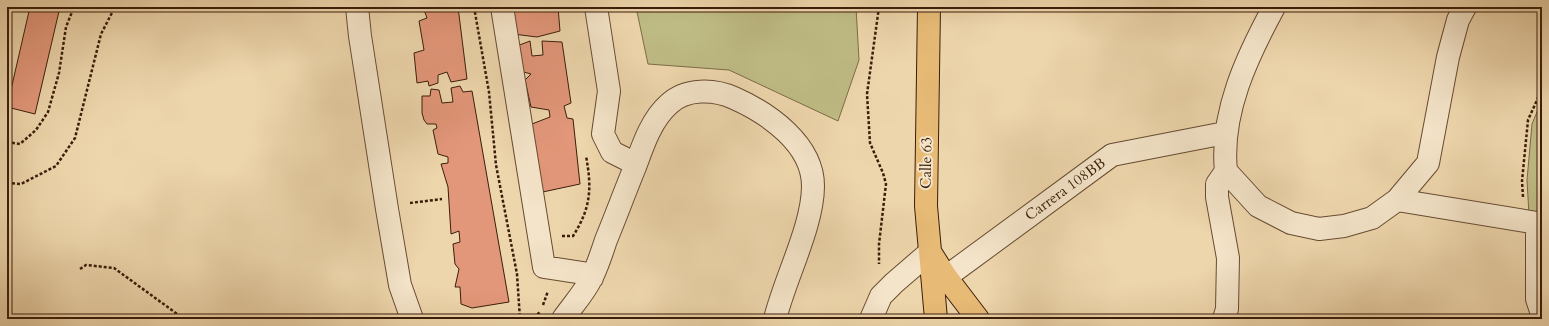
<svg xmlns="http://www.w3.org/2000/svg" width="1549" height="326" font-family="Cardo,serif">
<rect width="100%" height="100%" fill="#eed6ac"/>
<filter id="stains"><feTurbulence type="fractalNoise" baseFrequency=".005" numOctaves="4"/><feColorMatrix values="0 0 0 0 .2 0 0 0 0 .09 0 0 0 0 .02 0 0 0 .5 -.17"/></filter>
<radialGradient id="worn" r=".72"><stop offset=".6" stop-color="#630" stop-opacity="0"/><stop offset="1" stop-color="#630" stop-opacity=".3"/></radialGradient>
<path fill="#bfbc85" stroke="#7c6c48" d="M636,7H856L859,60L838,121L729,70L648,64Z
M1542,100V214L1529,215L1527,180L1532,124Z"/>
<path fill="#e3977a" stroke="#3a1d0a" d="M30,7H60L35,114L7,107Z
M423,7H458L467,79L451,82L447,72L438,75V83L429,86L428,81L417,83L414,53L424,50L419,21L427,18Z
M509,7H558L560,31L537,37L513,34Z
M530,41L532,56L543,55L542,41L562,42L571,103L564,106L567,118L573,119L580,184L538,193L532,124L550,117L549,110L531,107L525,80L531,74L520,71L517,46Z
M460,86L463,92L472,91L509,302L472,308L461,304L460,287H455L459,269L455,264L453,244L460,242L459,231L451,234L448,187L441,164L448,163V157L438,154L433,130L437,128L436,124H427L424,120L422,113V96H430L431,89L439,90L442,103L453,102L451,88Z"/>
<g fill="none" stroke-linecap="round" stroke-linejoin="round">
<g stroke="#674b32" stroke-width="24">
<path id="minor" d="M357,7L360,36L387,209L400,285L412,319
M502,7L544,267L583,273L592,278
M596,7L609,91L603,134L612,152L636,164
M1274,7C1247,57 1220,113 1226,171L1258,206L1291,223L1319,229L1344,226L1372,218L1397,200L1428,163L1448,57L1458,20L1465,7
M1397,200L1537,223V299L1542,314
M946,277L1112,155L1225,133
M563,319C572,306 585,292 592,277C598,265 602,252 606,240C616,216 625,191 635,167C643,145 651,120 669,104C686,88 714,89 734,98C768,113 813,144 813,186C813,226 785,278 775,319
M871,319L881,296L894,283L930,252
M1224,319L1227,309L1228,258L1217,197V184L1226,171"/>
</g>
<g stroke="#3a1d0a" stroke-width="24">
<path id="major" d="M929,7L926,206L936,319
M932,255L946,277L978,319"/>
</g>
<path stroke="#3a1d0a" stroke-width="2.5" stroke-dasharray="3 2" stroke-linecap="butt" d="M474,7L489,92L496,165L517,274L520,319
M879,7L867,94L870,143L883,173L886,184L879,244V264
M7,142L20,144L36,130L48,112L59,73L66,27L74,7
M7,183L21,184L56,166L75,138L101,34L115,7
M1523,197L1522,181L1528,120L1542,89
M410,203L442,199
M562,236H573C591,208 592,188 586,156
M80,269L86,265L114,268L180,316L195,319
M543,305L548,291
M535,319L540,311"/>
<use href="#minor" stroke="#f4e4c9" stroke-width="22"/>
<use href="#major" stroke="#e7bb76" stroke-width="22"/>
</g>
<g text-anchor="middle" stroke-width="4" stroke-linejoin="round" paint-order="stroke">
<g font-size="15" fill="#3a1d0a" stroke="#f4e4c9">
<text transform="translate(926 163) rotate(-89)" y="5">Calle 63</text>
<text transform="translate(1065 189) rotate(-36)" y="5">Carrera 108BB</text>
</g>
</g>
<rect width="1549" height="326" fill="none" stroke="#eed6ac" stroke-width="24"/>
<rect x="8" y="8" width="1533" height="310" fill="none" stroke="#3a1d0a" stroke-width="2"/>
<rect x="12" y="12" width="1525" height="302" fill="none" stroke="#3a1d0a"/>
<rect width="100%" height="100%" filter="url(#stains)"/>
<rect width="100%" height="100%" fill="url(#worn)"/>
</svg>
